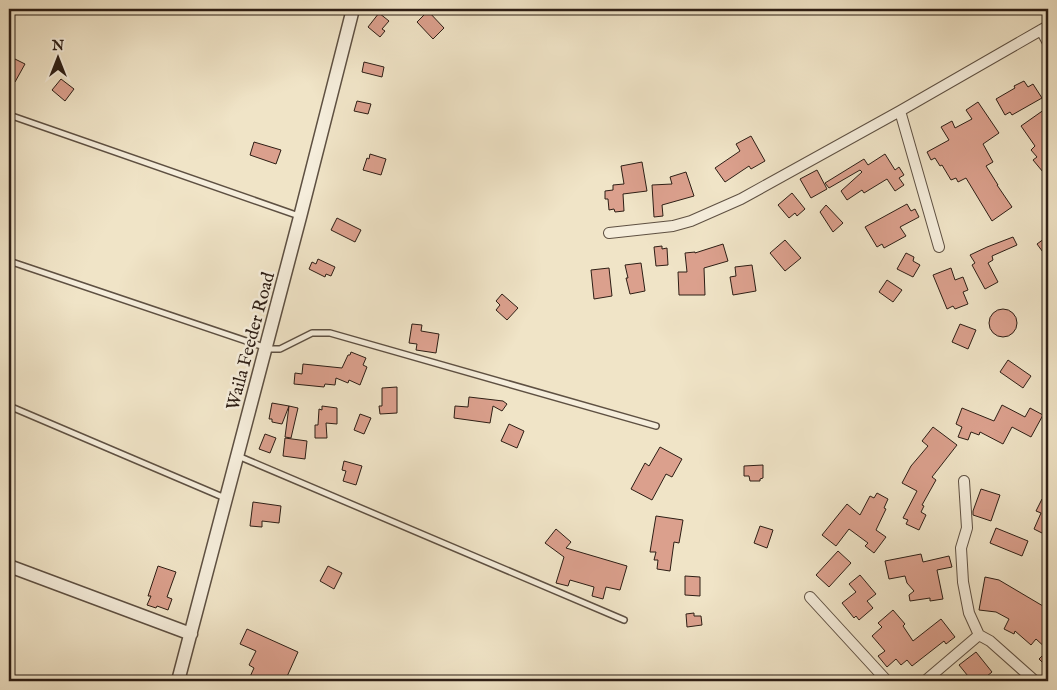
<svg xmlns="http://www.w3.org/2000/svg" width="1057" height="690" font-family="'IM FELL English',serif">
<rect width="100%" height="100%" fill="#f0e4c7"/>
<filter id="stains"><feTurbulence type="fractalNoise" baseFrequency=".004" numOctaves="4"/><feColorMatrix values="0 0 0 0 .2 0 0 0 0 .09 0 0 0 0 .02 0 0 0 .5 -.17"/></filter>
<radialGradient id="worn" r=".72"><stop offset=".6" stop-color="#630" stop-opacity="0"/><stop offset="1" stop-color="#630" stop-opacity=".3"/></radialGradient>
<path fill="#dba08d" stroke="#2d1e15" d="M428,11L444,28L433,39L417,22Z
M379,13L389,21L382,29L385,31L380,37L368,27Z
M9,56L25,64L15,82L9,79Z
M364,62L384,67L382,77L362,72Z
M61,79L74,89L65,101L52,90Z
M1024,81L1028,87L1033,84L1042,98L1012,115L1010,112L1005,115L996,99L1015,88L1014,86Z
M357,101L371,104L368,114L354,111Z
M978,102L999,133L983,144L993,162L986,166L998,185H997L1012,207L992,221L966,178L958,182L956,178L951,180L942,165L940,166L935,158L931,160L927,152L949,140L941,127L952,121L955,128L972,119L966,110Z
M1048,107V178L1033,160L1037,157L1031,150L1035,146L1021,126Z
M751,136L765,161L751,169L749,166L725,182L715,168L740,151L736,144Z
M254,142L281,150L276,164L250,155Z
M370,154L386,159L381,175L363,170L367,158L369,159Z
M885,154L895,170L899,167L904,175L899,178L904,185L895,191L887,179L864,193L862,190L847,200L841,191L862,172L860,170L829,188L825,183L864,159L868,165Z
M642,162L647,191L623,194L624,211L615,212L614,209L609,210L608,199H605V191L613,190V185L624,184L621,166Z
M817,170L827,189L811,198L800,179Z
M686,172L694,196L662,205L663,216L654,217L652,185L672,184L670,177Z
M792,193L805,209L797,216L795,213L789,218L778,205Z
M907,204L911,211L915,209L919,217L900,227L906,236L884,248L882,244L877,247L865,227Z
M826,205L843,223L833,232L820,212Z
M337,218L361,230L355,242L331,230Z
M1048,236V259L1037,244Z
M1013,237L1017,245L992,256L993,260L988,263L998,282L985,289L972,265L975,263L970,255L987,247Z
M785,240L801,258L785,271L770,253Z
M723,244L728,261L704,268L705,295H679L678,272H687L685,253L695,252V253Z
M662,246V249L667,248L668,265L656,266L654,247Z
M906,253L914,257L913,261L920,265L913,277L897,269Z
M318,259L335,267L331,276L326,274L325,277L309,269L312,262L316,264Z
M641,263L645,291L630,294L626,278H628L625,265Z
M752,265L756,291L733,295L730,277L736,276L735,267Z
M609,268L612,296L594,299L591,270Z
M951,268L955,280L963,277L968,290L963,292L968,304L955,309L953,306L947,309L933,275Z
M887,280L902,290L893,302L879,292Z
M502,294L518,308L507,320L496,310L500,305L496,301Z
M989 323a14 14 0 1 1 28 0a14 14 0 1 1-28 0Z
M412,324L422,325L421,331L439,334L436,353L416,350L417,344L409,343Z
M960,324L976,330L968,349L952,342Z
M351,352L366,358L363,365L367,367L360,385L349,380L348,383L336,378L335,385L325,384L324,387L294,384L295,373L302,374L303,364L342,368L348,355H350Z
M1008,360L1031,376L1023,388L1000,372Z
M397,387V413L380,414L379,406H382V388Z
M469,397L503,401L507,404L502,411L493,406L490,423L454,418L455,406L468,407Z
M272,403L289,406L282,424L272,422V419H269Z
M1002,405L1025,417L1030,408L1043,415L1031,437L1012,427L1003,444L980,432L979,435L971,432L968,440L958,437L962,427L956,424L962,408L994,421Z
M289,406L298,408L291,438L285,437Z
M322,406L337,408V424L326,423L327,438H315V425H318L319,409L322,410Z
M360,414L371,418L364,434L354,430Z
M509,424L524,431L517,448L501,441Z
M933,427L957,445L932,477L936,480L922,505L924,506L921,512L926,515L919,530L906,524L908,520L903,518L917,491L902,483L911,466L928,446L922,441Z
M265,434L276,438L270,453L259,449Z
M285,438L307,441L305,459L283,456Z
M660,447L682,459L672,477L666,474L652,500L631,489L645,463L649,466Z
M344,461L362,466L356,485L343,481L346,471L342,470Z
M763,465V478L760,479V481H750L749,476H744V466Z
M981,489L1000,495L991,521L973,515V511Z
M877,493L888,499L884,508L886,509L876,530L886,537L874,553L865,546L868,543L849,529L836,546L822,535L847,504L860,515L870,496L874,498Z
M1048,496V536L1034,529L1041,513L1036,511L1042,499L1046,501Z
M253,502L281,506L279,523L262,521V527L250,526Z
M656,516L683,520L679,543L674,542L670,571L657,569L658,560H654L656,552H650Z
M760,526L773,530L767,548L754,543Z
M996,528L1028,541L1022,556L990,543Z
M556,529L571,542L566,548L627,566L620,590L606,587L603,599L592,596L594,587L570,580L568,586L556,583L564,557L545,543Z
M838,551L851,563L829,587L816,575Z
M921,554L923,562L949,556L952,567L937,570L943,599L930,601V598L910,601L909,595L914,591L907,583L905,576L889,579L885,561Z
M158,566L176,572L167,597L172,599L168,610L157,606L156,608L147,605L151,596H148Z
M328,566L342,573L334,589L320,581Z
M860,575L876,594L867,601L873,608L859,620L856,616L854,618L842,603L856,592L849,584Z
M685,576L700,577V596L685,595Z
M985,577L999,580L1048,609V668L1039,659L1048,650L1036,639L1031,645L1015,631L1014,634L1004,629L1009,619L996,612L979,610Z
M893,610L905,624L903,626L913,641L941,619L955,637L946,644L944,641L912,666L907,660L901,665L896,659L887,667L878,656L885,651L872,636L882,627L878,623Z
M694,613V616H701L702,625L687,627L686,614Z
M247,629L298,652L285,681H248L254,668L249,665L256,651L240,644Z
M976,652L992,672L981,681H972L959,665Z"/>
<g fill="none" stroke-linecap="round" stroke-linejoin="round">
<g stroke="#5e5042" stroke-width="8">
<path id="service" d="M12,116L299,216
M9,261L270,349H280L312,333H330L656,426
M9,406L225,498
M238,456L624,620"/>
</g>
<g stroke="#5e5042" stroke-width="12">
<path id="minor" d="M1041,30L1048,43
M900,111L939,247
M609,233L673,226L691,221L741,199L900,111L1048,26
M964,481L967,528L961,548L963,582L969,613L979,635
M810,597L887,681
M925,681L979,635L990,641L1035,681"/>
</g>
<g stroke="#5e5042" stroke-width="15">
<path id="tertiary" d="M9,566L191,634
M178,681L300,217L353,9"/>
</g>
<use href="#service" stroke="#f5eddb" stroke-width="5"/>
<use href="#minor" stroke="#f5eddb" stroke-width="10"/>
<use href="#tertiary" stroke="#f5eddb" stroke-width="12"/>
</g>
<g text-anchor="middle" stroke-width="5" stroke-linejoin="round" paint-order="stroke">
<g font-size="18" fill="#2d1e15" stroke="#f5eddb">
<text transform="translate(250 341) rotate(-75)" y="6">Waila Feeder Road</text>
</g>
</g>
<rect width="1057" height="690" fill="none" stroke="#f0e4c7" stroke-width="30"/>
<rect x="10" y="10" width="1037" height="670" fill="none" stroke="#2d1e15" stroke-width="2.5"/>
<rect x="15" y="15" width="1027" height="660" fill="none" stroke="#2d1e15"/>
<g transform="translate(58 58)" stroke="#f5eddb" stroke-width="4" paint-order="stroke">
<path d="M0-4L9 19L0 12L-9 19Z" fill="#2d1e15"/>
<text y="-8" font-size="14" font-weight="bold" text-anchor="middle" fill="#2d1e15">N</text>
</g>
<rect width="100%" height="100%" filter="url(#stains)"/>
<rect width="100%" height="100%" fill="url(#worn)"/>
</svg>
